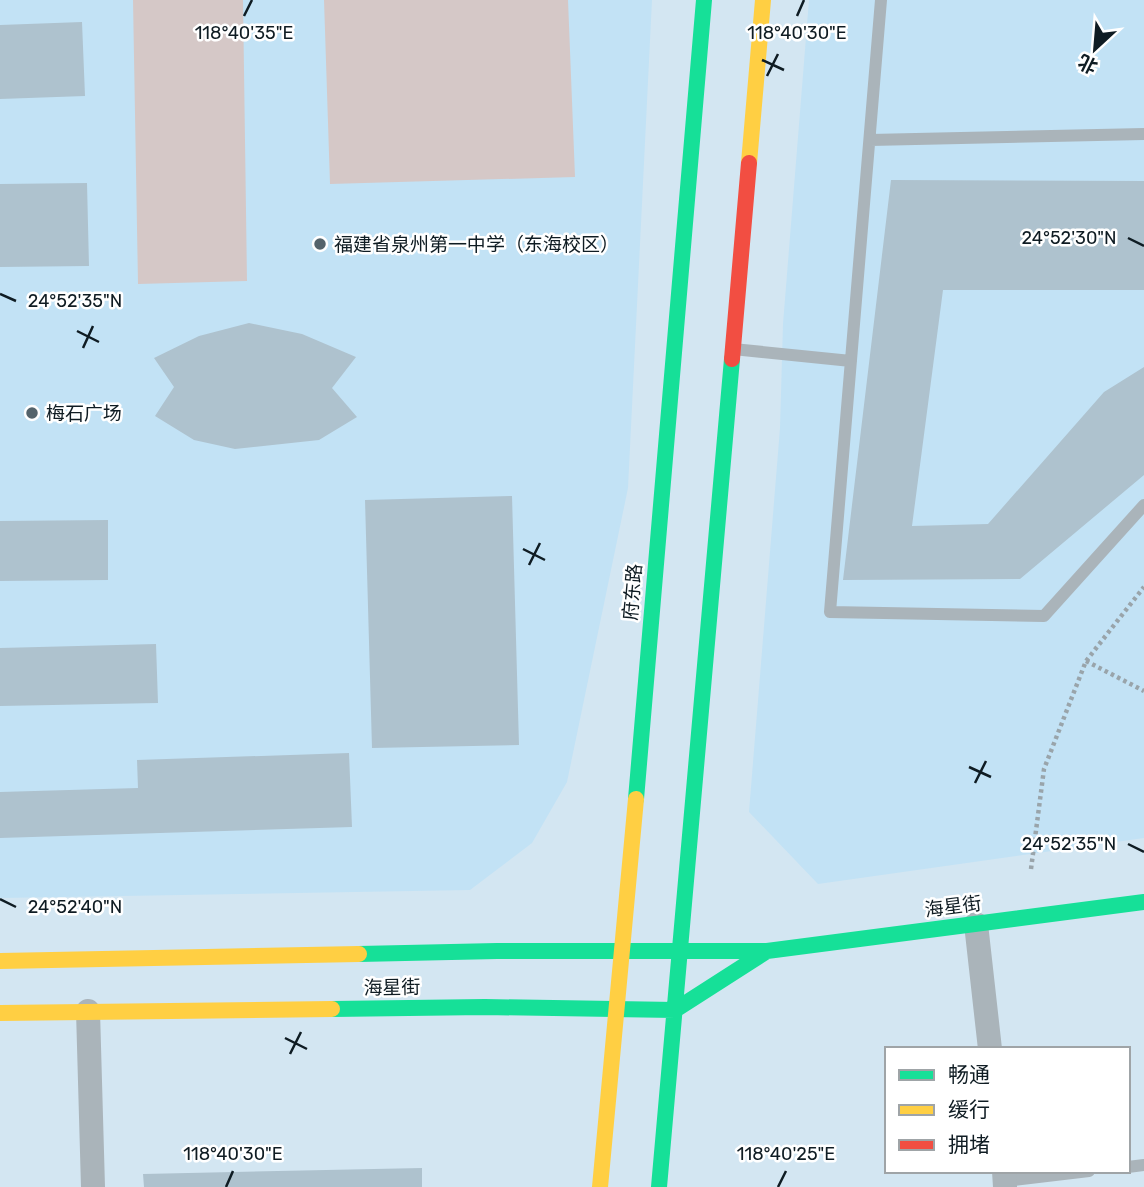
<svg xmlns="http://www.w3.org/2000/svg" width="1144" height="1187" font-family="Rubik,'Noto Sans SC',sans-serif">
<rect width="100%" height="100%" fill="#d3e6f2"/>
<path fill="#c2e2f5" d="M0,0H652L628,488L567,782L532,843L470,890L0,898Z
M809,0H1144V838L818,884L749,812L780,428L783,324Z"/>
<path fill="#d5c8c7" d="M133,0H243L247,281L138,284Z
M324,0H568L575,177L330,184Z"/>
<path fill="#aec2ce" d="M82,22L85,96L0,99V25Z
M891,180L1144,181V290H943L912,526L988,524L1104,392L1144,367V475L1020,579L843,580Z
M87,183L89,266L0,267V184Z
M249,323L302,334L356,357L332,388L357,417L319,440L235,449L194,440L155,416L174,387L154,358L199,336Z
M512,496L519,745L372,748L365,500Z
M108,520V580L0,581V521Z
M156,644L158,703L0,706V648Z
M349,753L352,827L0,838V792L138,788L137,760Z
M422,1168V1187H144L143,1174Z"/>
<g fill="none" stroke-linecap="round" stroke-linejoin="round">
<path stroke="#99a4aa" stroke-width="4.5" stroke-dasharray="3.5 3.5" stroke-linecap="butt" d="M1086,661L1144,691
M1031,869L1044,769L1086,661L1144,587"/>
<path stroke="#aab4ba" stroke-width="12" d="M881,0L830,612L1044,616L1144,505
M870,140L1144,134
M733,349L851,361
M1128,1167L1144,1165
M1005,1181L1089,1171"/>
<path stroke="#aab4ba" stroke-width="24" d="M976,924L990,1049
M88,1011L93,1187
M1004,1171L1005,1187"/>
<path stroke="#16e098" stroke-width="16" d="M636,799L704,0
M359,954L497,951H767L1144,902
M332,1009L485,1007L675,1010L767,951
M659,1187L732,359"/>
<path stroke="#ffcf43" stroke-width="16" d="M749,163L763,0
M0,961L359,954
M0,1013L332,1009
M600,1187L636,799"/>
<path stroke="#f24e42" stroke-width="16" d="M732,359L749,163"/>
</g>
<path fill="none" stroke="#0f1c23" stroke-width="2.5" d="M244,16L252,0M797,16L804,0M762,60L784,70M767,76L778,54M1128,238L1144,246M0,294L16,301M77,331L99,342M83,348L93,326M523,549L545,560M529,565L540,543M969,767L991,777M975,783L986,761M1128,844L1144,852M0,899L16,907M285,1038L307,1049M290,1054L301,1032M226,1187L233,1171M778,1187L786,1171"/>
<g fill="#54636b" stroke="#fff" stroke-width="2.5">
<circle cx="320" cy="244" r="7"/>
<circle cx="32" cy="413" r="7"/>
</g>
<g text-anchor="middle" stroke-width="5" stroke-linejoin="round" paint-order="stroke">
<g font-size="19" fill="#0f1c23" stroke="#fff" text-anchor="start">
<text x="334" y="251">福建省泉州第一中学（东海校区）</text>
<text x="46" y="420">梅石广场</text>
</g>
<g font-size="19" fill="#0f1c23" stroke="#fff">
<text transform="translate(632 592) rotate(-85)" y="7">府东路</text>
<text transform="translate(953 906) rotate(-7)" y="7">海星街</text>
<text transform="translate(392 987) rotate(-1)" y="7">海星街</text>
</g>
</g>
<g font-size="18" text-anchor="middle" fill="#0f1c23" stroke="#fff" stroke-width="5" stroke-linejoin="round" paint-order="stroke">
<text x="244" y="39">118°40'35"E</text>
<text x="797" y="39">118°40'30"E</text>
<text x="1069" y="244">24°52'30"N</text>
<text x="75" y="307">24°52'35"N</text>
<text x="1069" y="850">24°52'35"N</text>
<text x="75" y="913">24°52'40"N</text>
<text x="233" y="1160">118°40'30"E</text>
<text x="786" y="1160">118°40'25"E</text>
</g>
<rect x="885" y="1047" width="245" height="126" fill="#ffffff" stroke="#9fa4a7" stroke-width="2"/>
<rect x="899" y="1070" width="35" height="10" fill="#16e098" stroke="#9fa4a7" stroke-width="2"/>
<text x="948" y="1082" font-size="21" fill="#0f1c23">畅通</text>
<rect x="899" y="1105" width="35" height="10" fill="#ffcf43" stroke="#9fa4a7" stroke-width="2"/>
<text x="948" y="1117" font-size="21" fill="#0f1c23">缓行</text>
<rect x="899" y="1140" width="35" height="10" fill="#f24e42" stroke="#9fa4a7" stroke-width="2"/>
<text x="948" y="1152" font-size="21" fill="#0f1c23">拥堵</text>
<g transform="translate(1095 49) rotate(206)" stroke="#ffffff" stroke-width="5" paint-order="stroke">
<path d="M0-5L12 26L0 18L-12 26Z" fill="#0f1c23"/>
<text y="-10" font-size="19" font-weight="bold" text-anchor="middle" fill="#0f1c23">北</text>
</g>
</svg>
